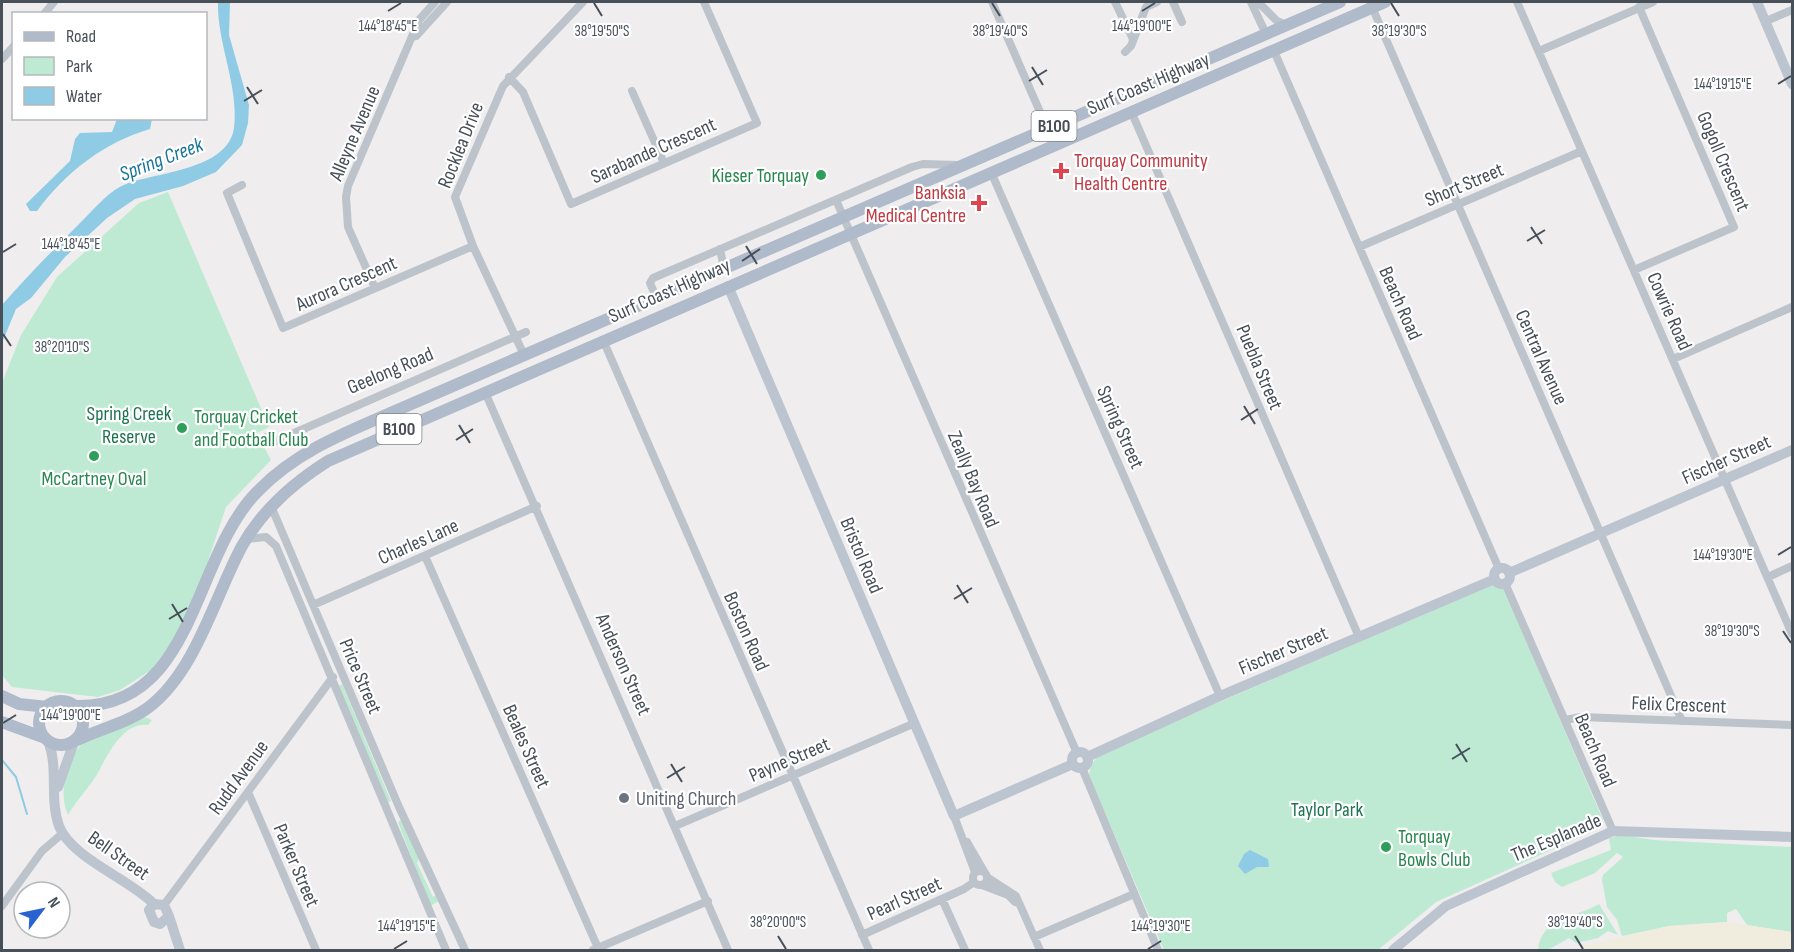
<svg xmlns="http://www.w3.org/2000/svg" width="1794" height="952" font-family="'Sofia Sans Condensed',sans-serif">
<rect width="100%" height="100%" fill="#efeded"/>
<path fill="#beead3" d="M168,192L269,427L257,433L271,460L226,507L206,567L175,639L151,670L120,690L98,697L12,687L2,675V383L21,335L57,277L139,203Z
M1495,584L1504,589L1603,820L1598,829L1436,902L1378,950H1164L1089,776C1090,763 1095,758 1105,751Z
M342,684L391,801L386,804L339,686Z
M145,717L152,720L148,725C124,722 109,752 100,769C92,785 77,799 68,815C59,796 64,764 78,748C88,736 129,721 145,717Z
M402,820L419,858L417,863L433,897L436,895L439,901L430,906L398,822Z
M1622,835L1654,840L1792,847V932L1747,925L1736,909L1727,913V922L1669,926L1622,936L1617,920L1607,907L1602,880L1603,875L1623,857L1617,853L1595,873L1562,887L1555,882L1551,873L1611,850L1609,838Z
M1599,904L1618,935L1608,931L1598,938L1576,943L1569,938L1548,950H1538C1541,918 1575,918 1599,904Z"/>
<path fill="#f0ecde" d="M1727,922L1792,932V950H1566L1669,926Z"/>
<path fill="#8fcbe4" d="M218,2H230L229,35L249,105L248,123L242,145L216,172L183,186L135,199L107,218L65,257L31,298L16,309L2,343V305C28,275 56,247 84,219C96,207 110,190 126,184C157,172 228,170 234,128C239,85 217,44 218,2Z
M117,119H152L150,129C104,142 65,173 37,211H30L26,204L70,161L75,139L80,133L112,132Z
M1250,850L1268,859L1269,867H1257L1245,874L1238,866L1244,854Z"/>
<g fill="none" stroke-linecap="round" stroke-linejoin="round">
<path stroke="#8fcbe4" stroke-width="2" d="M2,760L16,777L27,814"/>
<path stroke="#bcc3cb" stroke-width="8" d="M992,2L1054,144
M1115,2L1133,39
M1173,2L1182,22
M1251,2L1266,34
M1258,2L1277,21L1286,25
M1517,2L1792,634
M1372,7L1682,721
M44,14L54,2
M1766,21L1792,10
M416,36L447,2
M1274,51L1499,569
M1539,51L1653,2
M1125,52L1131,46L1146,7L1157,2
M2,59L14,46
M509,77L523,92L571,204L757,123L704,2
M632,91L664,163
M1131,111L1359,637
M991,172L1220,696
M242,185L227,193L283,328L473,246
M836,200L1077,753
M1359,247L1582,151
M720,249L724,268
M1634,270L1734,227L1639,7
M375,288L348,227L346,197L348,186L419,20L435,2
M656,297L650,283L653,278L912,167L923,164L958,165
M603,340L869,950
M524,355L473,246L455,197L503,86L583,2
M1673,359L1792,307
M485,392L728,950
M266,437L269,444L526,332
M271,506L399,807L465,950
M247,539L266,537L276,546L446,950
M425,556L598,948
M1768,577L1792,566
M1505,583L1613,831
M313,605L537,506
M1565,720L1581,717L1792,725
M1082,768L1158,950
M248,792L316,950
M954,816L975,872
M675,826L915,723
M967,842L985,873
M973 878a7 7 0 1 1 14 0a7 7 0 1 1-14 0Z
M987,877L1016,896L1040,950
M982,885L1008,895L1015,902
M942,899L965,950
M164,905L333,677
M2,906L42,851L63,833
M862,935L964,889L974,882
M1034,937L1134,894
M593,950L708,901"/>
<path stroke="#bcc4cf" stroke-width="10" d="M1757,2L1792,84
M728,286L954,816L1073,764
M1494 576a8 8 0 1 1 16 0a8 8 0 1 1-16 0Z
M1509,573L1792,450
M48,741C59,768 49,798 59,826C71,858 130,879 154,904L164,905L169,916L160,924L154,922L149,910L154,904
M1072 760a8 8 0 1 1 16 0a8 8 0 1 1-16 0Z
M1087,757L1220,696L1495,579
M58,787L74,742
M169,916L180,950
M1393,950L1446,906L1613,831L1792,837"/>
<path stroke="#afbaca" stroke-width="12" d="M2,696L19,704L47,707
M39 723a22 22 0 1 1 44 0a22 22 0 1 1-44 0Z
M75,706C196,709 191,559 257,492C299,448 355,429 409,405L1340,2
M2,722L45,738
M75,741C99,729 128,723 149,707C196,671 215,596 242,546C263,509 293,483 328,461L1385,2"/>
</g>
<path fill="none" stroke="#474f59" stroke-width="2" d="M594,3L602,16M992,3L1000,16M1391,3L1399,16M388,11L401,3M1142,11L1155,3M1032,67L1043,85M1029,81L1047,70M1778,84L1791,76M247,87L258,104M244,101L262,90M1531,227L1542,244M1527,241L1545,230M746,246L757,264M3,252L16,244M742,261L760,249M3,334L11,346M1244,406L1255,424M1241,420L1258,409M459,425L470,443M456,440L473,429M1778,555L1791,547M957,585L968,603M954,599L972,588M172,604L183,622M169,619L187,608M1783,631L1791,643M3,723L16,715M1456,744L1467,762M1452,759L1470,748M671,764L682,782M667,778L685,767M778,936L786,949M1575,936L1583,949M394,949L407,941M1148,949L1161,941"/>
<g fill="#e0444e" stroke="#fff" stroke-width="2">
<path d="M1058 162h6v6h6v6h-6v6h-6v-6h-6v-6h6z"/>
<path d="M976 194h6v6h6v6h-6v6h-6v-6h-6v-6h6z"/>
</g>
<g fill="#2e9e5b" stroke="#fff" stroke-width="2">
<circle cx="821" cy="175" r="6"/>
<circle cx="182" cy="428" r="6"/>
<circle cx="94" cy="456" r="6"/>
<circle cx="1386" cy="847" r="6"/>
</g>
<circle fill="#6b7280" stroke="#fff" stroke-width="2" cx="624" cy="798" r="6"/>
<g text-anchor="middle" stroke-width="4.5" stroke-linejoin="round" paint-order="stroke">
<g fill="#fff" stroke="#7e848b" stroke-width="1.5">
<rect x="1031.5" y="111" width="45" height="30" rx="4.5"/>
<rect x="376.5" y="414" width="45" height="30" rx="4.5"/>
</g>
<g font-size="18" font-weight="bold" fill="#474f59">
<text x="1054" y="132">B100</text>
<text x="399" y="435">B100</text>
</g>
<g font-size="20" fill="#474f59" stroke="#fff">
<text transform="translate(1148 83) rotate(-23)" y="7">Surf Coast Highway</text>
<text transform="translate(354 133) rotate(-67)" y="7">Alleyne Avenue</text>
<text transform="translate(460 145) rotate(-68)" y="7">Rocklea Drive</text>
<text transform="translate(653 150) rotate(-24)" y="7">Sarabande Crescent</text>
<text transform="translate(1724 161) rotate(67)" y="7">Gogoll Crescent</text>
<text transform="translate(1464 184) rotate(-23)" y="7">Short Street</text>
<text transform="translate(346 283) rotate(-24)" y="7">Aurora Crescent</text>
<text transform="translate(669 290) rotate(-24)" y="7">Surf Coast Highway</text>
<text transform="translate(1401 303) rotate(66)" y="7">Beach Road</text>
<text transform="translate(1670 311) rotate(66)" y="7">Cowrie Road</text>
<text transform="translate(1542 357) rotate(66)" y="7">Central Avenue</text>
<text transform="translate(1260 367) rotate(67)" y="7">Puebla Street</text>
<text transform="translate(390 370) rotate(-23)" y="7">Geelong Road</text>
<text transform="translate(1121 427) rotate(66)" y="7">Spring Street</text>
<text transform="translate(1726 459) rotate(-24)" y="7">Fischer Street</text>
<text transform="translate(974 479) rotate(67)" y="7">Zeally Bay Road</text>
<text transform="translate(418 541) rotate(-24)" y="7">Charles Lane</text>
<text transform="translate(862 555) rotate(67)" y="7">Bristol Road</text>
<text transform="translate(747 631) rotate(66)" y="7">Boston Road</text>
<text transform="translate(1283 650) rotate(-23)" y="7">Fischer Street</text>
<text transform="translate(624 664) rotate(66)" y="7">Anderson Street</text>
<text transform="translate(361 676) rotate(67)" y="7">Price Street</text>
<text transform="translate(1679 704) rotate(2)" y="7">Felix Crescent</text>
<text transform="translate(527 746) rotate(66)" y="7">Beales Street</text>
<text transform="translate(1596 750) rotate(67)" y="7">Beach Road</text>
<text transform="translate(789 759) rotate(-23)" y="7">Payne Street</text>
<text transform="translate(238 777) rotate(-54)" y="7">Rudd Avenue</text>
<text transform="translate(1556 837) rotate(-23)" y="7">The Esplanade</text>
<text transform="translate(119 855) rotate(35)" y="7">Bell Street</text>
<text transform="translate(297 865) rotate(67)" y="7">Parker Street</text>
<text transform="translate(904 898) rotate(-24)" y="7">Pearl Street</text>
</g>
<g font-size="20" fill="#be3a42" stroke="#fff" text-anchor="start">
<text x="1074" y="167">Torquay Community<tspan x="1074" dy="23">Health Centre</tspan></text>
<text x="966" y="199" text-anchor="end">Banksia<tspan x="966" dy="23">Medical Centre</tspan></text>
</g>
<g font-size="20" fill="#27864d" stroke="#fff" text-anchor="start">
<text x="809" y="182" text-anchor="end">Kieser Torquay</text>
<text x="194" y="423">Torquay Cricket<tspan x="194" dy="23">and Football Club</tspan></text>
<text x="94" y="485" text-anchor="middle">McCartney Oval</text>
<text x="1398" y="843">Torquay<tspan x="1398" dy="23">Bowls Club</tspan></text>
</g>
<g font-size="20" fill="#1e7350" stroke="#fff">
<text x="129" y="420">Spring Creek<tspan x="129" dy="23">Reserve</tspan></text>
<text x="1327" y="816">Taylor Park</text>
</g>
<g font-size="20" fill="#5b616d" stroke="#fff" text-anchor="start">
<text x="636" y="805">Uniting Church</text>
</g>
<g font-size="21" font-style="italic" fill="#18749a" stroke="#fff">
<text transform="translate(161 159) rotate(-21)" y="7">Spring Creek</text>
</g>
</g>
<g font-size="15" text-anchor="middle" fill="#474f59" stroke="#fff" stroke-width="4.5" stroke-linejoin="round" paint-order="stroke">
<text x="388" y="31">144°18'45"E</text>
<text x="1142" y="31">144°19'00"E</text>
<text x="602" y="36">38°19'50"S</text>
<text x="1000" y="36">38°19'40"S</text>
<text x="1399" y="36">38°19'30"S</text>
<text x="1723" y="89">144°19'15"E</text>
<text x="71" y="249">144°18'45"E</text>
<text x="62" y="352">38°20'10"S</text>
<text x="1723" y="560">144°19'30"E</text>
<text x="1732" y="636">38°19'30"S</text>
<text x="71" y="720">144°19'00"E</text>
<text x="778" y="927">38°20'00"S</text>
<text x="1575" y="927">38°19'40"S</text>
<text x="407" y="931">144°19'15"E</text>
<text x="1161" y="931">144°19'30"E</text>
</g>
<rect width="1794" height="952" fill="none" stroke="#474f59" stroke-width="6"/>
<rect x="12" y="12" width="195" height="108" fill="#ffffff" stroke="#b5b9bd" stroke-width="1.5"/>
<rect x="24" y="32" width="30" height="9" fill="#afbaca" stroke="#b5b9bd" stroke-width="1.5"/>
<text x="66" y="42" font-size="18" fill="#474f59">Road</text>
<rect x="24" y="57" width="30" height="18" fill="#beead3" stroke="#b5b9bd" stroke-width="1.5"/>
<text x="66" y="72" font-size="18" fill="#474f59">Park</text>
<rect x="24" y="87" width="30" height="18" fill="#8fcbe4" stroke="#b5b9bd" stroke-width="1.5"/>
<text x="66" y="102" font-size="18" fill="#474f59">Water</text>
<g transform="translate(42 910) rotate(58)"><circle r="28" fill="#ffffff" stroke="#b5b9bd" stroke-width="1.5"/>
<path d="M0-4.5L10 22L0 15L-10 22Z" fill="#2863cf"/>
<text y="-9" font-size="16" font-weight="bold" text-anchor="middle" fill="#474f59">N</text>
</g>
</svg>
